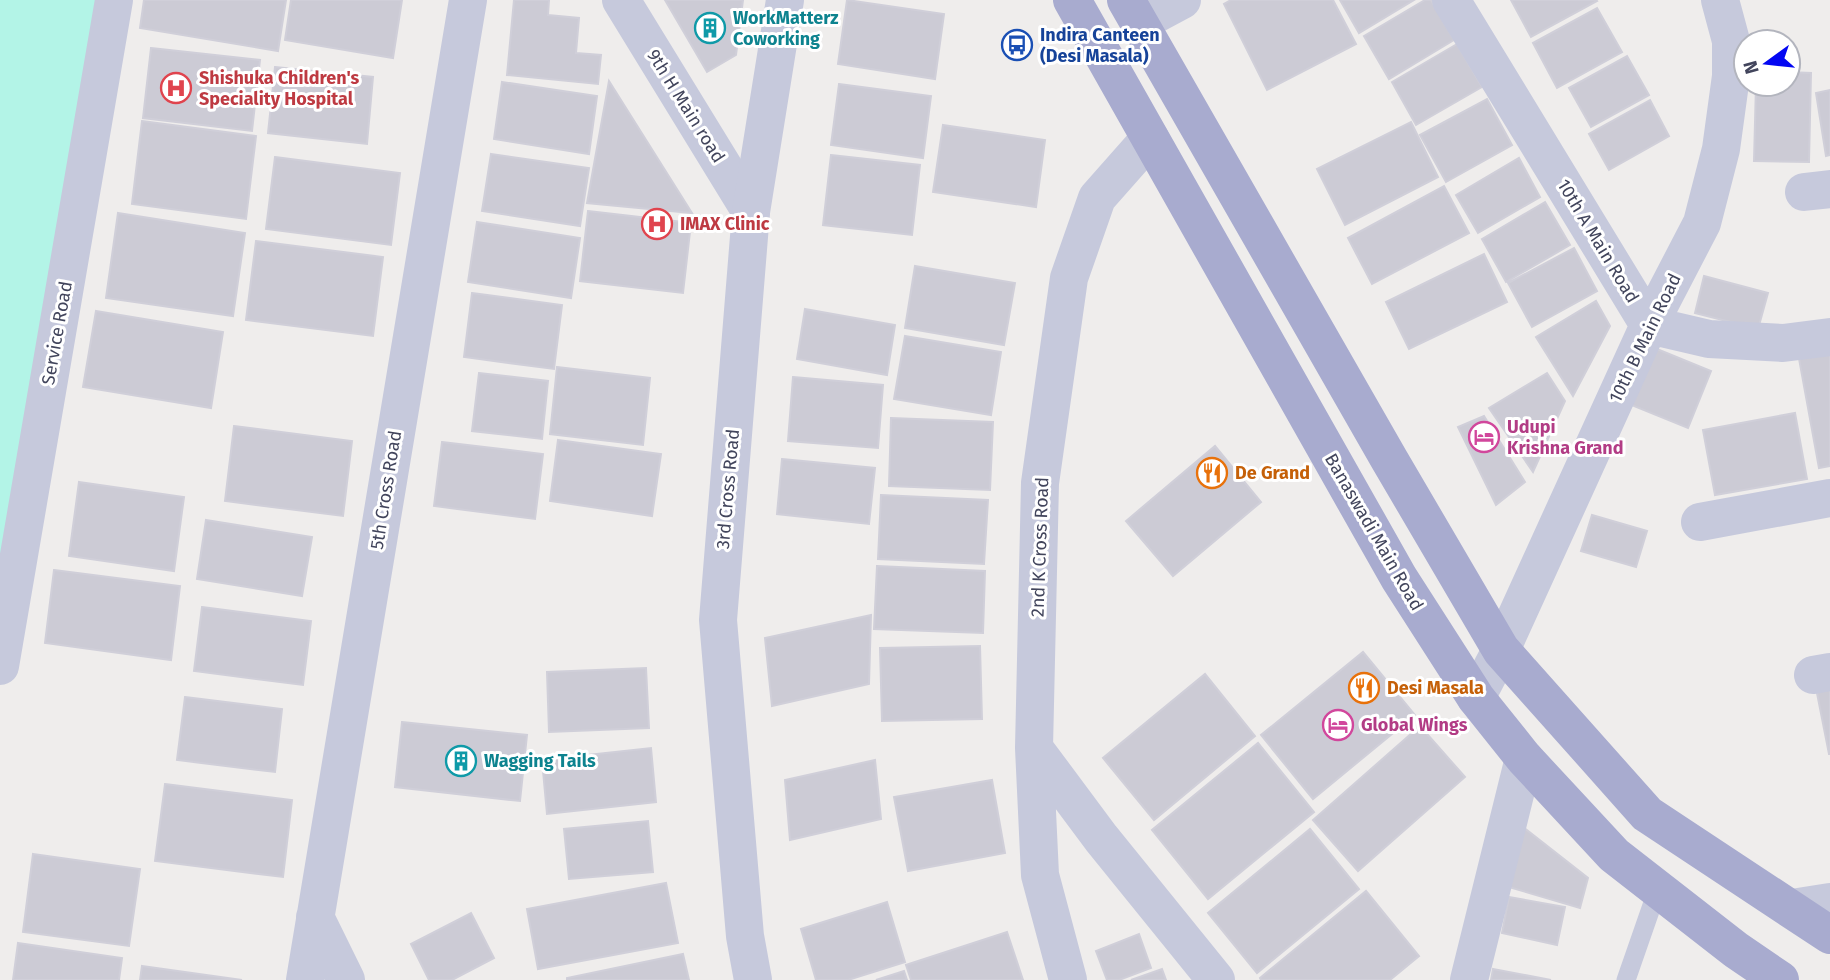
<svg xmlns="http://www.w3.org/2000/svg" width="1830" height="980" font-family="'Fira Sans',sans-serif">
<rect width="100%" height="100%" fill="#efedec"/>
<path fill="#b3f4e7" d="M0,0H97L0,596Z"/>
<path fill="#cccbd5" stroke="#d0cfd9" stroke-width="2" d="M144,0H286L278,51L140,28Z
M291,0H402L393,58L285,40Z
M514,0H549L548,15L579,18L576,53L601,55L598,84L507,75Z
M665,0H743L736,55L707,72Z
M847,0L944,14L935,79L838,64Z
M1231,0H1333L1356,44L1267,90L1224,4Z
M1340,0H1414L1359,33Z
M1425,0H1431L1454,40L1389,79L1364,36Z
M1511,0H1596L1597,1L1531,37Z
M1597,8L1622,52L1557,88L1533,43Z
M1457,44L1482,87L1416,125L1392,82Z
M151,48L260,60L252,131L143,118Z
M1627,56L1649,95L1591,127L1569,88Z
M275,67L373,77L367,144L268,133Z
M1788,72L1811,73L1809,162L1754,161L1756,84H1788Z
M609,81L692,213L587,203Z
M502,82L597,96L589,154L494,139Z
M839,84L931,96L923,158L831,145Z
M1830,90V155L1826,156L1816,93Z
M1487,99L1512,145L1446,182L1420,135Z
M1650,100L1669,136L1609,170L1589,134Z
M142,121L256,136L246,219L132,204Z
M1411,122L1438,177L1345,225L1317,169Z
M943,125L1045,140L1036,207L933,192Z
M491,154L589,168L580,226L482,211Z
M831,155L920,165L912,235L823,225Z
M275,157L400,173L391,245L266,229Z
M1519,158L1540,197L1478,233L1456,195Z
M1444,186L1469,233L1372,284L1348,238Z
M1545,202L1570,245L1506,282L1482,239Z
M588,211L691,223L683,293L580,281Z
M118,213L245,233L233,316L106,298Z
M477,222L580,238L571,298L468,282Z
M256,241L383,257L373,336L246,320Z
M1574,248L1597,291L1532,327L1508,283Z
M1484,254L1507,302L1409,349L1386,302Z
M915,266L1015,283L1004,345L905,328Z
M1704,276L1768,293L1758,329L1695,313Z
M472,293L562,305L554,369L464,357Z
M1596,301L1610,326L1573,396L1536,337Z
M805,309L895,325L887,375L797,359Z
M96,311L223,332L211,408L83,387Z
M905,336L1001,352L991,415L894,399Z
M1652,347L1711,371L1688,428L1629,404Z
M1830,348V466L1819,468L1798,353Z
M557,367L650,378L643,445L550,434Z
M479,373L548,381L542,439L472,431Z
M1547,373L1565,401L1533,472L1489,408Z
M793,377L883,385L878,448L788,441Z
M1795,413L1807,479L1715,495L1703,430Z
M1484,416L1525,482L1496,505L1458,427Z
M891,418L993,422L990,490L889,486Z
M234,426L352,441L343,516L225,501Z
M558,440L661,454L652,516L550,501Z
M442,442L543,454L535,519L434,506Z
M1215,446L1261,502L1173,576L1126,521Z
M782,459L875,468L869,524L777,514Z
M79,482L184,497L174,571L69,556Z
M881,495L988,500L984,564L878,559Z
M1592,515L1647,531L1636,567L1581,551Z
M206,520L312,537L302,596L197,579Z
M877,566L985,571L983,633L874,629Z
M54,570L180,586L171,660L45,643Z
M202,607L311,621L303,685L194,671Z
M871,615L869,684L772,706L765,638Z
M980,646L982,719L882,721L880,648Z
M1363,652L1415,715L1313,799L1261,735Z
M646,668L649,728L549,732L547,672Z
M1205,674L1255,736L1154,820L1103,758Z
M1830,680V754H1829L1815,683Z
M185,697L282,709L275,772L177,760Z
M402,722L527,735L520,801L395,787Z
M1420,726L1465,777L1358,871L1313,820Z
M1258,743L1314,812L1208,899L1152,830Z
M651,748L656,802L547,814L542,760Z
M875,760L881,819L790,840L785,780Z
M992,780L1005,853L908,871L894,797Z
M165,784L292,800L283,877L155,861Z
M648,821L653,872L569,879L564,829Z
M1523,827L1588,878L1580,908L1509,887Z
M1310,829L1359,889L1257,973L1208,913Z
M33,854L140,869L129,946L23,932Z
M666,883L678,943L538,969L527,909Z
M1366,891L1419,956L1390,980H1261L1260,978Z
M1509,897L1565,907L1557,945L1502,933Z
M887,902L905,962L848,980H816L801,929Z
M471,913L494,958L452,980H429L411,944Z
M1007,932L1023,980H911L906,965Z
M1139,934L1151,968L1119,980H1107L1096,951Z
M18,943L122,958L119,980H13Z
M683,954L689,980H567V978Z
M142,966L242,980H140Z
M1162,969L1166,980H1131Z
M1493,969L1551,980H1491Z
M904,971L907,980H876Z"/>
<g fill="none" stroke-linecap="round" stroke-linejoin="round">
<path stroke="#c6c9dc" stroke-width="19" d="M1626,980L1658,888"/>
<path stroke="#c6c9dc" stroke-width="38" d="M621,0L751,212
M1451,0L1649,325L1709,339L1783,343L1830,337
M1139,23L1182,0
M1804,192L1830,189
M1700,522L1830,498
M1813,675L1830,672
M1476,698L1501,650L1649,325L1702,223L1721,149L1731,76V41L1720,0
M1034,748L1101,838L1216,980
M1792,908L1830,902
M315,917L346,980
M305,980L468,0
M1068,980L1040,875L1034,748L1040,483L1069,278L1097,198L1150,138
M1469,980L1524,758"/>
<path stroke="#c6c9dc" stroke-width="38" d="M0,666L114,0
M753,980L745,936L718,620L751,212L785,0"/>
<path stroke="#a8abcf" stroke-width="38" d="M1072,0L1399,578L1476,698L1524,758L1614,855L1736,950L1780,980
M1126,0L1389,459L1501,650L1647,814L1830,935"/>
</g>
<defs>
<g id="building-ring" transform="scale(1.575)"><circle r="9.5" fill="#fff" stroke="#0f9aa8" stroke-width="1.5"/><path d="M-4-6H4V6H1V3H-1V6H-4ZM-2.5-4.3h1.7v1.8h-1.7ZM.8-4.3h1.7v1.8H.8ZM-2.5-1h1.7V.8h-1.7ZM.8-1h1.7V.8H.8Z" fill="#0f9aa8"/></g>
<g id="bus-ring" transform="scale(1.575)"><circle r="9.5" fill="#fff" stroke="#1a4fb4" stroke-width="1.5"/><path d="M-5-6H5V4H4V6H2V4H-2V6H-4V4H-5ZM-3.5-4V0h7V-4ZM-3.5 1.2v1.5H-2V1.2ZM2 1.2v1.5H3.5V1.2Z" fill="#1a4fb4"/></g>
<g id="hospital-ring" transform="scale(1.575)"><circle r="9.5" fill="#fff" stroke="#e0444e" stroke-width="1.5"/><path d="M-5-5h3v3.5h4V-5h3V5h-3V1.5h-4V5h-3Z" fill="#e0444e"/></g>
<g id="hotel-ring" transform="scale(1.575)"><circle r="9.5" fill="#fff" stroke="#d1479c" stroke-width="1.5"/><path d="M-6-4.5h1.5V1H6V5H4.5V3h-9V5H-6ZM-4 0a1.8 1.8 0 1 1 3.6 0ZM.5 0V-2.5h3Q6-2.5 6 0Z" fill="#d1479c"/></g>
<g id="restaurant-ring" transform="scale(1.575)"><circle r="9.5" fill="#fff" stroke="#e8710a" stroke-width="1.5"/><path d="M-5-6h1v4h1v-4h1v4h1v-4h1v5L-1.5 .5V6h-2V.5L-5-1ZM5-6V6H3V1.5H1.5Q1.5-4 5-6Z" fill="#e8710a"/></g>
</defs>
<g fill-rule="evenodd">
<use href="#building-ring" x="710" y="28"/>
<use href="#bus-ring" x="1017" y="45"/>
<use href="#hospital-ring" x="176" y="88"/>
<use href="#hospital-ring" x="657" y="224"/>
<use href="#hotel-ring" x="1484" y="437"/>
<use href="#restaurant-ring" x="1212" y="473"/>
<use href="#restaurant-ring" x="1364" y="688"/>
<use href="#hotel-ring" x="1338" y="725"/>
<use href="#building-ring" x="461" y="761"/>
</g>
<g text-anchor="middle" stroke-width="6" stroke-linejoin="round" paint-order="stroke">
<g font-size="18" font-weight="bold" fill="#0d838f" stroke="#fff" text-anchor="start">
<text x="733" y="24">WorkMatterz<tspan x="733" dy="21">Coworking</tspan></text>
<text x="484" y="767">Wagging Tails</text>
</g>
<g font-size="18" font-weight="bold" fill="#164399" stroke="#fff" text-anchor="start">
<text x="1040" y="41">Indira Canteen<tspan x="1040" dy="21">(Desi Masala)</tspan></text>
</g>
<g font-size="18" font-weight="bold" fill="#be3a42" stroke="#fff" text-anchor="start">
<text x="199" y="84">Shishuka Children's<tspan x="199" dy="21">Speciality Hospital</tspan></text>
<text x="680" y="230">IMAX Clinic</text>
</g>
<g font-size="18" fill="#42455c" stroke="#fff">
<text transform="translate(686 106) rotate(58)" y="6">9th H Main road</text>
<text transform="translate(1598 241) rotate(59)" y="6">10th A Main Road</text>
<text transform="translate(57 333) rotate(-80)" y="6">Service Road</text>
<text transform="translate(1645 338) rotate(-64)" y="6">10th B Main Road</text>
<text transform="translate(728 489) rotate(-85)" y="6">3rd Cross Road</text>
<text transform="translate(386 490) rotate(-81)" y="6">5th Cross Road</text>
<text transform="translate(1374 532) rotate(60)" y="6">Banaswadi Main Road</text>
<text transform="translate(1040 547) rotate(-88)" y="6">2nd K Cross Road</text>
</g>
<g font-size="18" font-weight="bold" fill="#b23c85" stroke="#fff" text-anchor="start">
<text x="1507" y="433">Udupi<tspan x="1507" dy="21">Krishna Grand</tspan></text>
<text x="1361" y="731">Global Wings</text>
</g>
<g font-size="18" font-weight="bold" fill="#c56008" stroke="#fff" text-anchor="start">
<text x="1235" y="479">De Grand</text>
<text x="1387" y="694">Desi Masala</text>
</g>
</g>
<g transform="translate(1767 63) rotate(255)"><circle r="33" fill="#ffffff" stroke="#b3b5be" stroke-width="2"/>
<path d="M0-5L12 26L0 18L-12 26Z" fill="#0307f2"/>
<text y="-10" font-size="19" font-weight="bold" text-anchor="middle" fill="#42455c">N</text>
</g>
</svg>
